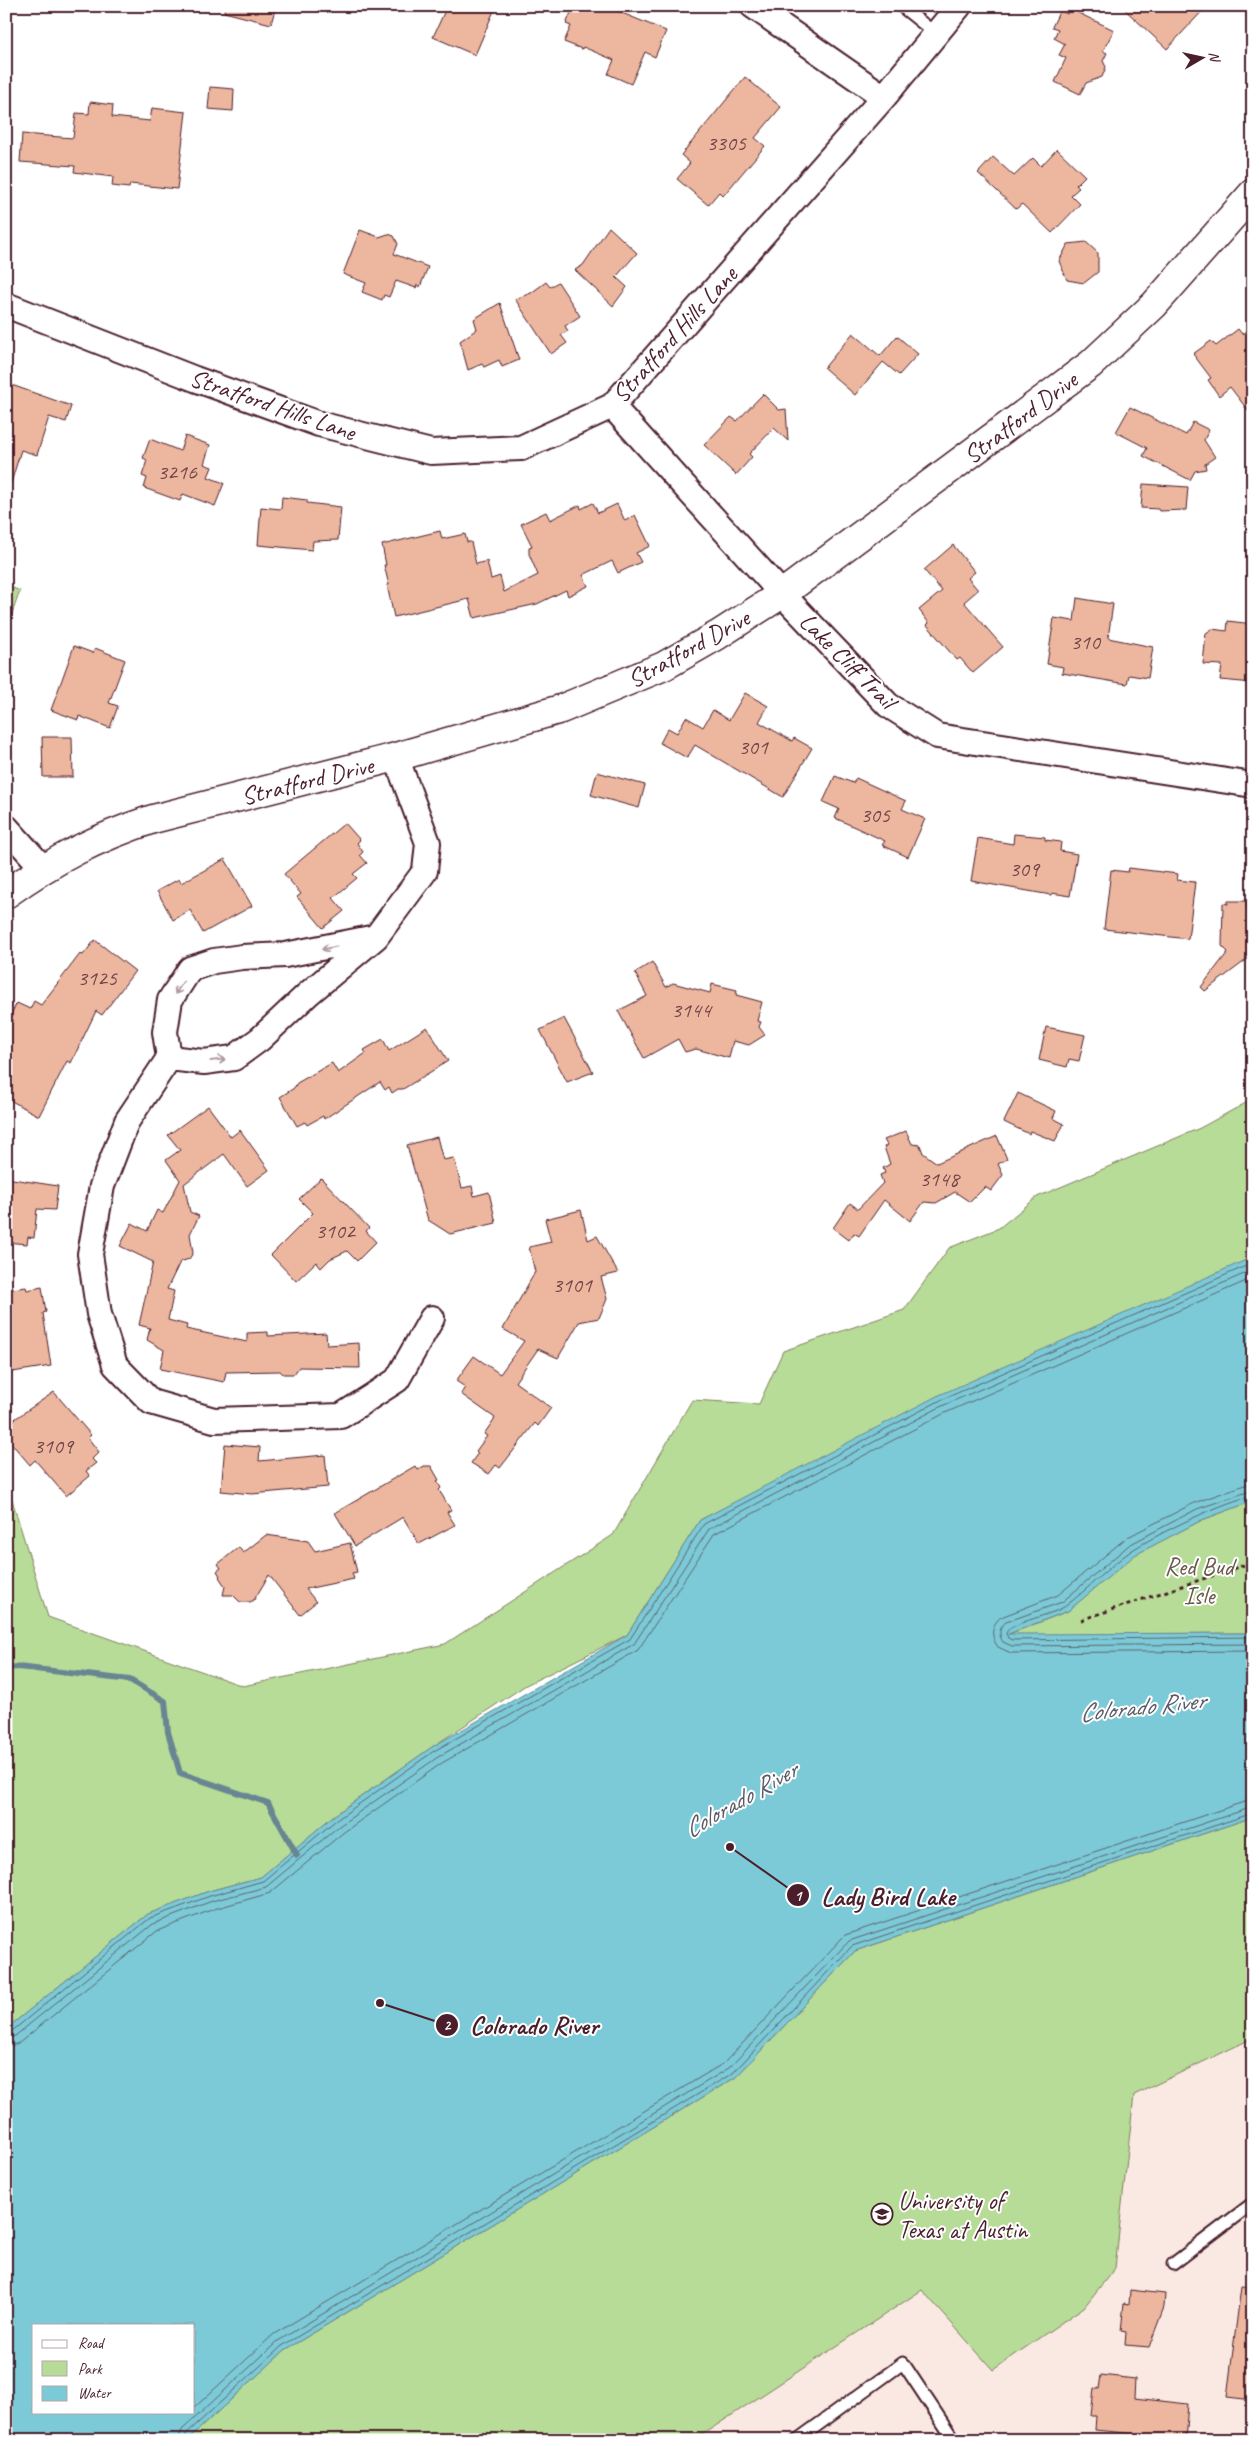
<svg xmlns="http://www.w3.org/2000/svg" width="1259" height="2446" font-family="Caveat,sans-serif">
<rect width="100%" height="100%" fill="#fff"/>
<filter id="ink" filterUnits="userSpaceOnUse"><feTurbulence type="fractalNoise" baseFrequency=".02" numOctaves="2"/><feDisplacementMap in="SourceGraphic" scale="10" xChannelSelector="R" yChannelSelector="G"/><feConvolveMatrix kernelMatrix="1 2 1 2 8 2 1 2 1" color-interpolation-filters="sRGB"/></filter>
<g filter="url(#ink)">
<path fill="#f9e9e2" d="M1253,1817V2440H187Z"/>
<path fill="#b7dc97" stroke="#807e61" d="M6,585L20,591L6,630Z
M1253,1099V1257L770,1485L700,1520L627,1635L526,1685L432,1747L332,1817L261,1877L209,1891L148,1914L6,2029V1480L48,1617L243,1686L445,1644L613,1535L692,1400L759,1404L783,1351L904,1310L949,1248L999,1228L1037,1197L1200,1128Z
M1253,1501V1633L1007,1635L1068,1611L1134,1555L1202,1520Z
M1253,1817V2038L1134,2095L1115,2268L1084,2307L993,2370L922,2290L694,2440H187L285,2350L736,2077L855,1951Z"/>
<path fill="#7bcad7" stroke="#678692" fill-rule="evenodd" d="M1253,1257V1501L1202,1520L1135,1555L1068,1611L1008,1634L1253,1633V1817L855,1951L736,2077L285,2350L187,2440H6V2029L148,1914L209,1891L261,1877L332,1817L432,1747L627,1635L700,1520L937,1396ZM34,2325H194V2412H34Z"/>
<g fill="none" stroke-linecap="round" stroke-linejoin="round">
<path stroke="#5e6370" stroke-width="1" d="M1253,1482L1194,1503L1126,1538L1058,1595L1001,1617C991,1625 990,1636 998,1647L1011,1653L1253,1651
M1253,1490L1197,1509L1129,1545L1062,1602L1006,1622C999,1627 998,1635 1003,1642L1012,1646L1253,1644
M1253,1496C1228,1499 1153,1536 1131,1551C1108,1567 1089,1588 1067,1605C1055,1615 1010,1622 1006,1633L1008,1638L1012,1640L1253,1637
M6,2033L11,2032L150,1918L210,1896L263,1881L335,1821L434,1751L630,1639L704,1524L939,1401L1253,1263
M6,2039L15,2036L153,1924L212,1901L266,1887L339,1826L438,1757L634,1644L709,1529L942,1406L1253,1270
M6,2047L19,2043L157,1931L214,1909L270,1893L344,1832L442,1763L638,1650L714,1534L945,1413L1253,1278
M194,2408L274,2334L724,2063L845,1935L1253,1799
M178,2440L182,2430L278,2341L729,2068L849,1941L1253,1807
M184,2440L186,2434L282,2346L733,2073L852,1946L1253,1813"/>
<path stroke="#678692" stroke-width="6" d="M6,1668L18,1667L130,1680L165,1701L168,1732L180,1773L268,1803L297,1855"/>
</g>
<path fill="#ecb69f" stroke="#4a1f2b" d="M225,6H276L271,24L224,12Z
M447,6H496L475,55L433,37Z
M574,6H605L666,31L655,57L645,52L631,84L608,74L614,60L583,47L582,49L564,42L571,26L566,24Z
M1121,6H1207L1167,49Z
M1070,9L1114,30L1103,51L1107,53L1103,61L1106,67L1102,77L1086,83L1080,94L1055,82L1066,58L1059,55L1065,44L1054,38L1058,29L1052,27L1060,10L1067,14Z
M745,77L781,107L755,138L765,146L723,196L719,192L708,205L677,179L690,163L681,155Z
M210,87L234,89L233,111L208,109Z
M90,102L113,105L112,117L150,121L152,108L186,112L177,189L130,184L129,188L112,186L113,177L74,172L75,166L20,162L22,134L73,138L76,113L89,114Z
M1057,149L1085,176L1076,185L1079,188L1071,195L1080,204L1052,233L1022,204L1016,209L978,173L993,157L1014,176L1033,158L1041,166Z
M609,227L637,253L616,277L627,287L613,306L575,270L583,265Z
M360,230L379,237L388,234L394,236L398,244L394,254L428,267L420,287L417,285L416,288L396,281L389,297L384,295L382,300L362,292L366,283L343,274Z
M1086,242L1098,253V272L1084,283L1067,280L1059,261L1068,244Z
M546,282L550,287L558,282L580,316L565,326L568,331L561,335L567,343L551,354L515,299L531,293Z
M500,303L519,360L502,367L499,360L484,367L482,364L468,370L460,341L477,329L474,319Z
M1253,326V417L1230,387L1219,396L1208,380L1211,378L1193,354L1211,341L1216,346L1238,329L1242,334Z
M853,333L880,356L897,336L918,354L899,375L883,362L855,395L824,368Z
M6,383L71,406L66,422L49,417L37,455L21,450L11,483L6,482Z
M763,394L779,410L786,409L788,441L774,428L749,454L752,457L736,475L704,445L731,417L737,421Z
M1130,407L1186,435L1193,422L1209,430L1204,440L1215,457L1205,464L1206,469L1195,471L1190,480L1143,456L1147,448L1116,432Z
M185,436L210,445L204,464L212,467L208,477L224,483L215,506L183,494L180,501L144,488L147,478L142,476L147,460L143,458L150,439L180,451Z
M1143,484L1188,487L1186,510L1159,511L1158,509L1141,508Z
M282,497L307,500V503L341,507L338,540L313,541L312,550L258,545L261,507L281,509Z
M593,503L598,513L617,504L625,521L635,515L650,546L636,553L641,562L618,573L612,561L583,575L588,586L568,596L566,590L537,604L474,618L469,599L394,617L387,585H389L384,565H386L382,545L440,531L442,539L465,534L467,542H471L476,564L487,561L491,579L500,576L504,592L538,575L529,554V547L532,546L521,524L546,512L550,520L580,505L581,509Z
M953,545L975,572L968,578L978,590L964,602L1003,647L973,673L960,658L957,660L949,651L927,625L929,623L919,610L942,591L924,570Z
M1077,598L1113,604L1108,638L1153,647L1148,678L1129,675L1127,684L1062,673L1063,667L1047,664L1054,618L1074,621Z
M1228,621L1253,624V683L1220,680L1222,665L1203,664L1206,633L1212,629L1227,631Z
M74,646L93,653L95,648L125,660L109,703L118,706L110,728L79,716L78,720L51,710Z
M745,693L768,706L759,722L792,741L794,738L812,748L783,797L695,745L687,758L660,743L668,728L677,733L686,717L703,727L713,710L729,720Z
M42,737H72L73,777H43Z
M597,772L645,785L639,808L591,795Z
M835,776L853,783L856,778L906,801L902,809L925,819L908,857L882,845L885,841L835,818L839,809L823,802Z
M345,823L360,840L357,843L363,852L360,855L367,863L353,874L357,878L333,898L344,911L323,928L297,897L301,894L284,874Z
M1014,834L1045,837V840L1061,842L1060,851L1077,854L1070,896L1052,893L1051,895L971,881L978,838L1013,844Z
M225,859L252,906L203,933L190,910L173,920L157,891L179,879L181,883Z
M1129,868L1178,874L1177,880L1195,882L1188,939L1104,929L1111,870L1128,872Z
M1228,901H1246L1247,910H1253V955L1205,991L1201,987L1228,952L1222,946L1223,903L1228,904Z
M95,940L135,971L102,1015L96,1011L71,1063L67,1061L39,1116L6,1098V1023L17,1003L30,1009L34,1001L41,1005L80,954L83,955Z
M652,962L666,987L673,983L710,993L712,984L737,990L736,995L762,1002L757,1021L761,1022L759,1027L765,1035L749,1045L733,1041L729,1058L696,1049L685,1052L678,1039L644,1058L618,1011L647,996L635,973Z
M564,1018L593,1072L567,1082L540,1030Z
M427,1027L448,1061L403,1089H398L392,1093L389,1087L385,1090L380,1082L324,1119L323,1116L307,1125L305,1122L297,1126L280,1097L294,1088L297,1083L332,1063L338,1073L366,1053L364,1050L383,1039L389,1051Z
M1046,1027L1085,1035L1079,1061L1069,1059L1067,1067L1039,1060Z
M1018,1093L1056,1111L1053,1118L1064,1124L1055,1141L1030,1131L1029,1134L1004,1122Z
M208,1106L231,1137L240,1130L269,1170L247,1186L224,1154L184,1184L190,1212L199,1216L190,1234L193,1253L189,1259L180,1262L167,1289L174,1291L168,1320L187,1325L186,1329L247,1342V1333L268,1332V1336L326,1333L327,1345L359,1343L360,1368L299,1367L294,1374H283L280,1371L226,1372L224,1382L160,1369L164,1350L147,1340L150,1328L139,1325L153,1262L120,1246L132,1223L147,1231L157,1210L163,1213L180,1180L166,1160L180,1150L168,1135Z
M906,1131L912,1144L920,1145L923,1153L937,1163L997,1136L1007,1159L998,1164L1003,1175L991,1191L985,1187L970,1202L955,1192L936,1203L924,1202L910,1221L884,1200L859,1236L854,1233L849,1240L833,1228L850,1203L858,1209L883,1183L880,1175L885,1173L883,1168L890,1164L884,1147L887,1145L884,1140Z
M437,1137L443,1160L454,1158L462,1188L472,1186L474,1196L489,1192L496,1223L450,1234L428,1220L407,1145Z
M6,1178L58,1186L55,1210L37,1209L34,1238L28,1237L27,1244L6,1242Z
M321,1178L369,1228L366,1231L376,1242L357,1261L347,1251L330,1259L321,1268L316,1262L296,1281L271,1255L313,1213L299,1199Z
M581,1210L588,1240L597,1236L618,1273L601,1277L607,1299L599,1318L579,1322L558,1358L538,1349L515,1382L551,1408L538,1426L535,1423L500,1468L496,1465L489,1474L471,1463L478,1453L476,1451L487,1436L484,1434L495,1418L461,1394L465,1387L456,1381L474,1356L500,1374L524,1341L503,1329L535,1272L529,1247L551,1242L545,1219Z
M26,1287L27,1290L42,1287L46,1312L43,1313L51,1366L6,1373V1290Z
M54,1392L91,1435L88,1438L99,1452L92,1459L96,1463L86,1471L90,1476L66,1496L35,1460L30,1465L6,1437V1425Z
M225,1444L260,1447L259,1461L325,1455L328,1487L252,1494L221,1491Z
M415,1466L418,1470L424,1466H431L439,1480L437,1481L441,1488L439,1490L451,1510L447,1512L455,1525L419,1544L403,1517L355,1546L335,1513Z
M266,1535L308,1541L315,1551L350,1543L357,1572L352,1573L354,1579L306,1589L316,1602L300,1615L269,1575L254,1600L250,1602H240L233,1595H223L225,1586L219,1577L220,1576L217,1571L221,1568L218,1564L239,1547L243,1553Z
M1241,2287L1253,2288V2400L1227,2397Z
M1130,2290L1165,2294L1164,2307L1149,2347L1125,2345L1126,2332L1121,2331L1124,2303L1129,2304Z
M1101,2375L1135,2379L1134,2398L1188,2404L1185,2440H1156L1155,2436L1095,2430L1096,2416H1091L1094,2388L1099,2389Z"/>
<g fill="none" stroke-linecap="round" stroke-linejoin="round">
<g stroke="#4a1f2b" stroke-width="15">
<path id="service" d="M901,6L936,34
M1173,2264L1253,2203
M797,2440L903,2363L954,2440"/>
</g>
<g stroke="#4a1f2b" stroke-width="28">
<path id="minor" d="M753,6L884,97
M6,305L195,379L319,424L431,452L521,448L612,406L884,97L959,6
M612,406L782,594L888,705L937,736L1253,785
M6,827L43,868
M376,937L285,955L242,957L214,961L190,969L170,1000L165,1032L169,1058L127,1121L102,1186L90,1254L99,1314L115,1365L151,1402L214,1420L341,1416L397,1380L432,1318
M169,1058L204,1062L234,1058L260,1039L309,993L376,937L425,871L428,843L396,757"/>
</g>
<g stroke="#4a1f2b" stroke-width="31">
<path id="tertiary" d="M6,894C55,859 96,838 153,819L396,757L561,709L664,666L718,635L782,594L1091,364L1154,305L1253,193"/>
</g>
<path stroke="#4a1f2b" stroke-width="3" stroke-dasharray="4 4" stroke-linecap="butt" d="M1081,1620L1253,1562"/>
<use href="#service" stroke="#fff" stroke-width="11"/>
<use href="#minor" stroke="#fff" stroke-width="24"/>
<use href="#tertiary" stroke="#fff" stroke-width="28"/>
</g>
<defs><path id="oneway-shaft" d="M-6 0H5M1.5-3L5.5 0L1.5 3" fill="none" stroke-width="1.6" stroke-linecap="round" stroke-linejoin="round" transform="scale(1.25)"/></defs>
<g stroke="#ae9aa0">
<use href="#oneway-shaft" transform="translate(329 948) rotate(169)"/>
<use href="#oneway-shaft" transform="translate(179 988) rotate(123)"/>
<use href="#oneway-shaft" transform="translate(218 1060) rotate(-8)"/>
</g>
</g>
<defs>
<g id="university-ring" transform="scale(1.125)"><circle r="9.5" fill="#fff" stroke="#4a1f2b" stroke-width="1.5"/><path d="M0-5L7-2L0 1L-7-2ZM-4 1L0 2.5L4 1V4Q0 6-4 4Z" fill="#4a1f2b"/></g>
</defs>
<g fill-rule="evenodd">
<use href="#university-ring" x="882" y="2214"/>
</g>
<g text-anchor="middle" stroke-width="4" stroke-linejoin="round" paint-order="stroke">
<g font-size="22" fill="#724548">
<text x="726" y="150">3305</text>
<text x="177" y="479">3216</text>
<text x="1085" y="649">310</text>
<text x="753" y="754">301</text>
<text x="875" y="822">305</text>
<text x="1024" y="876">309</text>
<text x="97" y="985">3125</text>
<text x="691" y="1017">3144</text>
<text x="939" y="1186">3148</text>
<text x="335" y="1238">3102</text>
<text x="572" y="1292">3101</text>
<text x="53" y="1453">3109</text>
</g>
<g font-size="25" fill="#4a1f2b" stroke="#fff">
<text transform="translate(674 334) rotate(-48)" y="9">Stratford Hills Lane</text>
<text transform="translate(273 404) rotate(19)" y="9">Stratford Hills Lane</text>
<text transform="translate(1020 417) rotate(-37)" y="9">Stratford Drive</text>
<text transform="translate(688 648) rotate(-29)" y="9">Stratford Drive</text>
<text transform="translate(848 660) rotate(45)" y="9">Lake Cliff Trail</text>
<text transform="translate(307 780) rotate(-14)" y="9">Stratford Drive</text>
</g>
<g font-size="25" fill="#6b584b" stroke="#fff">
<text x="1199" y="1575">Red Bud<tspan x="1199" dy="29">Isle</tspan></text>
</g>
<g font-size="25" fill="#4a1f2b" stroke="#fff" text-anchor="start">
<text x="898" y="2209">University of<tspan x="898" dy="29">Texas at Austin</tspan></text>
</g>
<g font-size="26" font-style="italic" fill="#5b5b67" stroke="#fff">
<text transform="translate(1142 1706) rotate(-6)" y="9">Colorado River</text>
<text transform="translate(740 1799) rotate(-30)" y="9">Colorado River</text>
</g>
</g>
<path fill="none" stroke="#4a1f2b" stroke-width="2" d="M730 1847L798 1895M380 2003L447 2025"/>
<g fill="#4a1f2b" stroke="#fff" stroke-width="2">
<circle cx="730" cy="1847" r="5"/>
<circle cx="380" cy="2003" r="5"/>
<circle cx="798" cy="1895" r="12"/>
<circle cx="447" cy="2025" r="12"/>
</g>
<g font-size="15" text-anchor="middle" font-weight="bold" fill="#fff">
<text x="798" y="1901">1</text>
<text x="447" y="2030">2</text>
</g>
<g font-size="26" text-anchor="middle" font-weight="bold" fill="#4a1f2b" stroke="#fff" stroke-width="4" stroke-linejoin="round" paint-order="stroke">
<text x="888" y="1905">Lady Bird Lake</text>
<text x="534" y="2034">Colorado River</text>
</g>
<rect width="1259" height="2446" fill="none" stroke="#fff" stroke-width="25"/>
<rect x="12" y="12" width="1234" height="2421" fill="none" stroke="#4a1f2b" stroke-width="2" filter="url(#ink)"/>
<rect x="32" y="2324" width="162" height="90" fill="#ffffff" stroke="#b7a5aa"/>
<rect x="42" y="2340" width="25" height="8" fill="#ffffff" stroke="#b7a5aa"/>
<text x="78" y="2348" font-size="15" fill="#4a1f2b">Road</text>
<rect x="42" y="2361" width="25" height="15" fill="#b7dc97" stroke="#b7a5aa"/>
<text x="78" y="2374" font-size="15" fill="#4a1f2b">Park</text>
<rect x="42" y="2386" width="25" height="15" fill="#7bcad7" stroke="#b7a5aa"/>
<text x="78" y="2398" font-size="15" fill="#4a1f2b">Water</text>
<g transform="translate(1202 58) rotate(81)" stroke="#ffffff" stroke-width="4" paint-order="stroke">
<path d="M0-4L9 19L0 12L-9 19Z" fill="#4a1f2b"/>
<text y="-8" font-size="14" font-weight="bold" text-anchor="middle" fill="#4a1f2b">N</text>
</g>
</svg>
